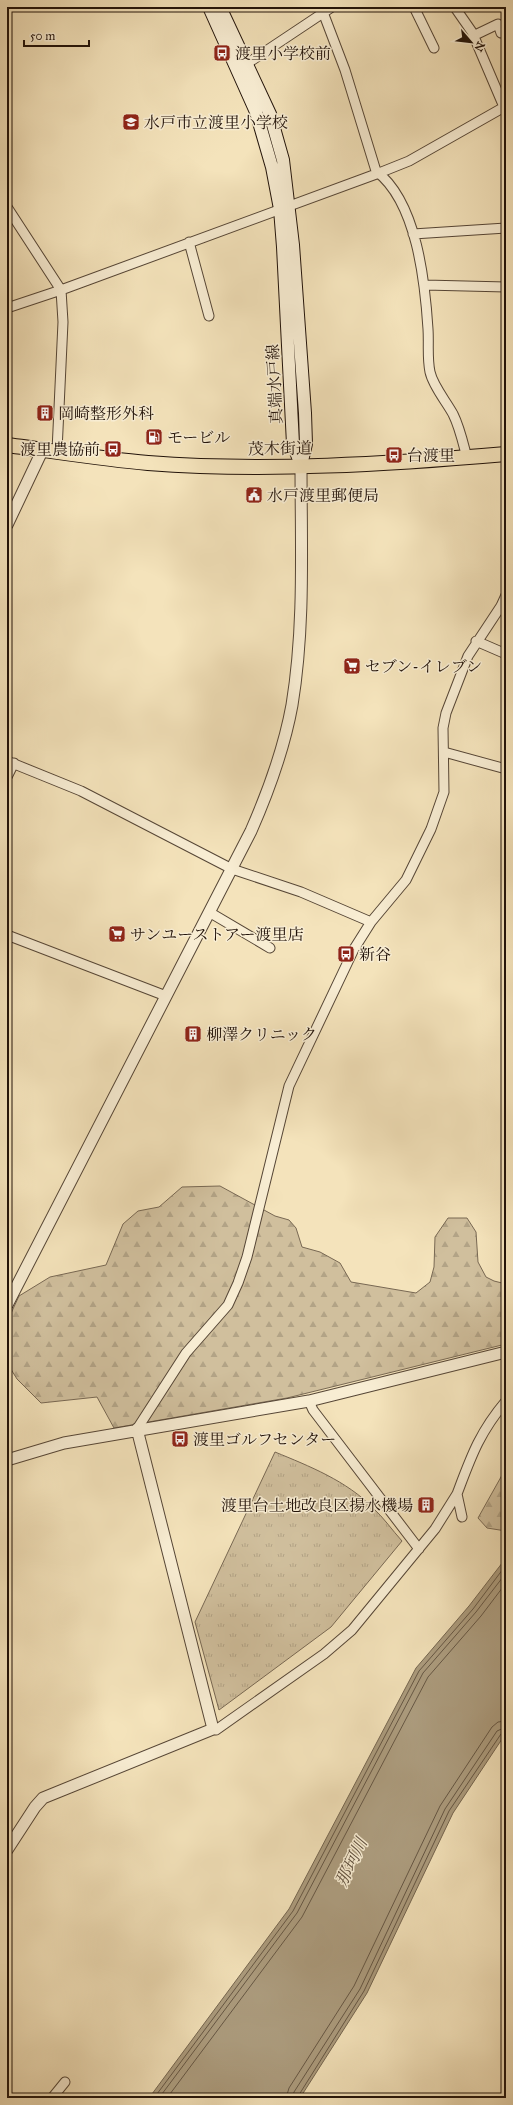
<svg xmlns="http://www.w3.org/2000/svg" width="513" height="2105" font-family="'IM FELL Great Primer','Noto Serif JP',serif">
<defs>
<pattern id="grass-tufts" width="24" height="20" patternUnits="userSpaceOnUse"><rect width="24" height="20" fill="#d0bf9d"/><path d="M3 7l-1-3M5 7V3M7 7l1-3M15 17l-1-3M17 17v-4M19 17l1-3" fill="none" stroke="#b2a386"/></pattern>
<pattern id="forest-firs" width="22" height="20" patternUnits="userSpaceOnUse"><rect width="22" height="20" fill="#d0bf9d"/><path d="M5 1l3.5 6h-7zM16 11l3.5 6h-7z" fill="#b2a386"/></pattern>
</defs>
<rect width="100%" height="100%" fill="#f4e3bb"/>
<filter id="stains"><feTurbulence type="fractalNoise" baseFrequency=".005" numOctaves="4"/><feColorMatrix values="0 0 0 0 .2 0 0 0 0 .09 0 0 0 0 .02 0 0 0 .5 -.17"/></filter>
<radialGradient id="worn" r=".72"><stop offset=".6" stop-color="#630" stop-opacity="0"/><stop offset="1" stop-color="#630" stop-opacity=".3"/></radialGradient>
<path fill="url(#grass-tufts)" stroke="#786853" d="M275,1452C309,1466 347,1481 373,1508C384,1518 392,1530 402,1541L331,1627L219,1710L195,1622Z"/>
<path fill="url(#forest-firs)" stroke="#786853" d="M220,1186L275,1216L289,1220L296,1228L302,1247L320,1252L340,1263L351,1282L416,1293L430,1282L434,1267L435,1237L448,1218H467L476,1232L478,1262L486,1277L494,1281L506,1284V1344L287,1398L114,1428L97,1397L41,1403L17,1379L7,1363V1322L19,1296L50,1277L106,1265L123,1224L138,1211L159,1207L182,1187Z
M506,1468V1531L487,1528L478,1518Z"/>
<path fill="#ac9c7e" stroke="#74654f" d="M506,1558V1733L453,1813L367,1993L300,2098H149L289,1909L416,1668L469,1606Z"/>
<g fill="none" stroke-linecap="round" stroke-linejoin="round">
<path stroke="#665744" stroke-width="1" d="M154,2098L293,1911L419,1671L473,1609L506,1565
M159,2098L297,1913L423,1673L476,1612L506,1573
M167,2098L302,1917L428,1677L481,1616L506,1583
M286,2098L289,2088L354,1986L440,1806L492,1727L498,1722L506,1721
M292,2098L294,2092L360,1989L445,1809L497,1731L506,1727
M297,2098L364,1991L449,1811L501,1734L506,1732"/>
<g stroke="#564636" stroke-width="11">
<path id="minor" d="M321,7L345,70L376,171C417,202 425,282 428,329C429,343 427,358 430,372C433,386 446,401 453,414C460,428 463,443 467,458
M414,7L434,48
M458,7L456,9L472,32L504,107
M473,36L498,24L501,33L506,31
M248,63L332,7
M7,207L61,290L63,322L57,451
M413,234L506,228
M189,242L209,316
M425,285L506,287
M7,308L61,290L379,173L409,161L506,106
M476,641L506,654
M444,752L506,769
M7,761L81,791L232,869L301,892L371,922
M7,777L14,763
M209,912L270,948
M7,935L166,996
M309,1401L313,1410L419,1549
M137,1429L186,1353L228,1305L238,1283L247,1257L289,1086L354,949L371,922L406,880L431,829L444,792L443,728L446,713L468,656L501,606L506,595
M457,1494C471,1457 479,1433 506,1401
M213,1729L216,1730L324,1654L352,1630L435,1529L457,1494L462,1517
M52,2098L65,2082"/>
</g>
<g stroke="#564636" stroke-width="13">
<path id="tertiary" d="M7,525L43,449
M7,1305L251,831C269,790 284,749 292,705C305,626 301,545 301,465
M7,1460L64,1443L309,1401L506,1352
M7,1850L35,1807L43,1798L213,1729L137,1429"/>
</g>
<g stroke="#211209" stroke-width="14">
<path id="secondary" d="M209,7L256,112L272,167L280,209L283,247L293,444L301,465
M220,7L270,114L283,160L293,245L305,413L306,444L301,465"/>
</g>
<g stroke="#211209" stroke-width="16">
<path id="trunk" d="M7,445C54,451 101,459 148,463C265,472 390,464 506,454"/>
</g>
<use href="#minor" stroke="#f8edd3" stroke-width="9"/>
<use href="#tertiary" stroke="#f8edd3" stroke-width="11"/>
<use href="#secondary" stroke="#f8edd3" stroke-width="12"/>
<use href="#trunk" stroke="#f4e3bb" stroke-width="14"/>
</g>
<defs>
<g id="bus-square" transform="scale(0.9)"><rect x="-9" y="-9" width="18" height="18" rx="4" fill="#8f2418" stroke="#f8edd3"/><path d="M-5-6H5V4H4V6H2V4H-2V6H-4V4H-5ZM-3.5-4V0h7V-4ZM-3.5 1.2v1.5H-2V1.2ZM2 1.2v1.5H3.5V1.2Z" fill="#fff"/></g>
<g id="school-square" transform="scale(0.9)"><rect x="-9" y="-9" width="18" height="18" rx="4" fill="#8f2418" stroke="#f8edd3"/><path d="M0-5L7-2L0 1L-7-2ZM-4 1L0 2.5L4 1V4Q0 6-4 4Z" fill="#fff"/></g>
<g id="building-square" transform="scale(0.9)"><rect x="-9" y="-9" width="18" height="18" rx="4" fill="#8f2418" stroke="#f8edd3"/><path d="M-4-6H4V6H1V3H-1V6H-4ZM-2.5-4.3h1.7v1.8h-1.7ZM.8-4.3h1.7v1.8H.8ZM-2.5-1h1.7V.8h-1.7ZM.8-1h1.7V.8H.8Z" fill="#fff"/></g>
<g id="fuel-square" transform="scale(0.9)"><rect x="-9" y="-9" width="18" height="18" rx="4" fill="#8f2418" stroke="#f8edd3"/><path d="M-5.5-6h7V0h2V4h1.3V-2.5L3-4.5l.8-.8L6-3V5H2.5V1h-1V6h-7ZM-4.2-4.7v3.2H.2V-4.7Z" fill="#fff"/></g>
<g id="civic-square" transform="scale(0.9)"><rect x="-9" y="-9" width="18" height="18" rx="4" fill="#8f2418" stroke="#f8edd3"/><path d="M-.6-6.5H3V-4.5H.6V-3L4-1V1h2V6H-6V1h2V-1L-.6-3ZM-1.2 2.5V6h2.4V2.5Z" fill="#fff"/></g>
<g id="supermarket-square" transform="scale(0.9)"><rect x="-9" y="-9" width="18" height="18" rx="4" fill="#8f2418" stroke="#f8edd3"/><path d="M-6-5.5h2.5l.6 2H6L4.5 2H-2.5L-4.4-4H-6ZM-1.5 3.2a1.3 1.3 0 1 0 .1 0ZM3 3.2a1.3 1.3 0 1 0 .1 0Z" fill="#fff"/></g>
</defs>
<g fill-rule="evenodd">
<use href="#bus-square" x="222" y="53"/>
<use href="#school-square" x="131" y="122"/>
<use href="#building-square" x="45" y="413"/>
<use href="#fuel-square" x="154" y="437"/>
<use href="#bus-square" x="113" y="449"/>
<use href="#bus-square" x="394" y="455"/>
<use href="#civic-square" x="254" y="495"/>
<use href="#supermarket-square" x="352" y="666"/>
<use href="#supermarket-square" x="117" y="934"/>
<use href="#bus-square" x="346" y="954"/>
<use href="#building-square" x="193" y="1034"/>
<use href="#bus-square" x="180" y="1439"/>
<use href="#building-square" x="426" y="1505"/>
</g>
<g text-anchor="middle" stroke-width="3" stroke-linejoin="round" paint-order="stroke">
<g font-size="16" fill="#211209" stroke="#f8edd3" text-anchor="start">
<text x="235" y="59">渡里小学校前</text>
<text x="144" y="128">水戸市立渡里小学校</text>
<text x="58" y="419">岡崎整形外科</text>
<text x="167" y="443">モービル</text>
<text x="100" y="455" text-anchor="end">渡里農協前</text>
<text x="407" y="461">台渡里</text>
<text x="267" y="501">水戸渡里郵便局</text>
<text x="365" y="672">セブン-イレブン</text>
<text x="130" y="940">サンユーストアー渡里店</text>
<text x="359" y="960">新谷</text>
<text x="206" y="1040">柳澤クリニック</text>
<text x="193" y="1445">渡里ゴルフセンター</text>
<text x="413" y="1511" text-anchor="end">渡里台土地改良区揚水機場</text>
</g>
<g font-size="16" fill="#211209" stroke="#f8edd3">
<text transform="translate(274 384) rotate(-93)" y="6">真端水戸線</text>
<text transform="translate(280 448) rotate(-1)" y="6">茂木街道</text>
</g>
<g font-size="17" font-style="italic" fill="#60503e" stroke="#f8edd3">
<text transform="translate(351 1862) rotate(-64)" y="6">那珂川</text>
</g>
</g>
<rect width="513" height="2105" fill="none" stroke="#f4e3bb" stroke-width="24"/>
<rect x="8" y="8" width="497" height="2089" fill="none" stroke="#211209" stroke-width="2"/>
<rect x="12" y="12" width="489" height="2081" fill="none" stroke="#211209"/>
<g transform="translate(471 42) rotate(118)" stroke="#f8edd3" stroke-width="3" paint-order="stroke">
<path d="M0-3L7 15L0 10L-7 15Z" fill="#211209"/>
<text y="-6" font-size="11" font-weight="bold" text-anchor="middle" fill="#211209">N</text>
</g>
<path d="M24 40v6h65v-6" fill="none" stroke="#211209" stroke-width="2"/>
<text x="30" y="40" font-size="12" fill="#211209" stroke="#f8edd3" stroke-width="3" paint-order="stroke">50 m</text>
<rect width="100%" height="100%" filter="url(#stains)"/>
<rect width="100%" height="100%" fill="url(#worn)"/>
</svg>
